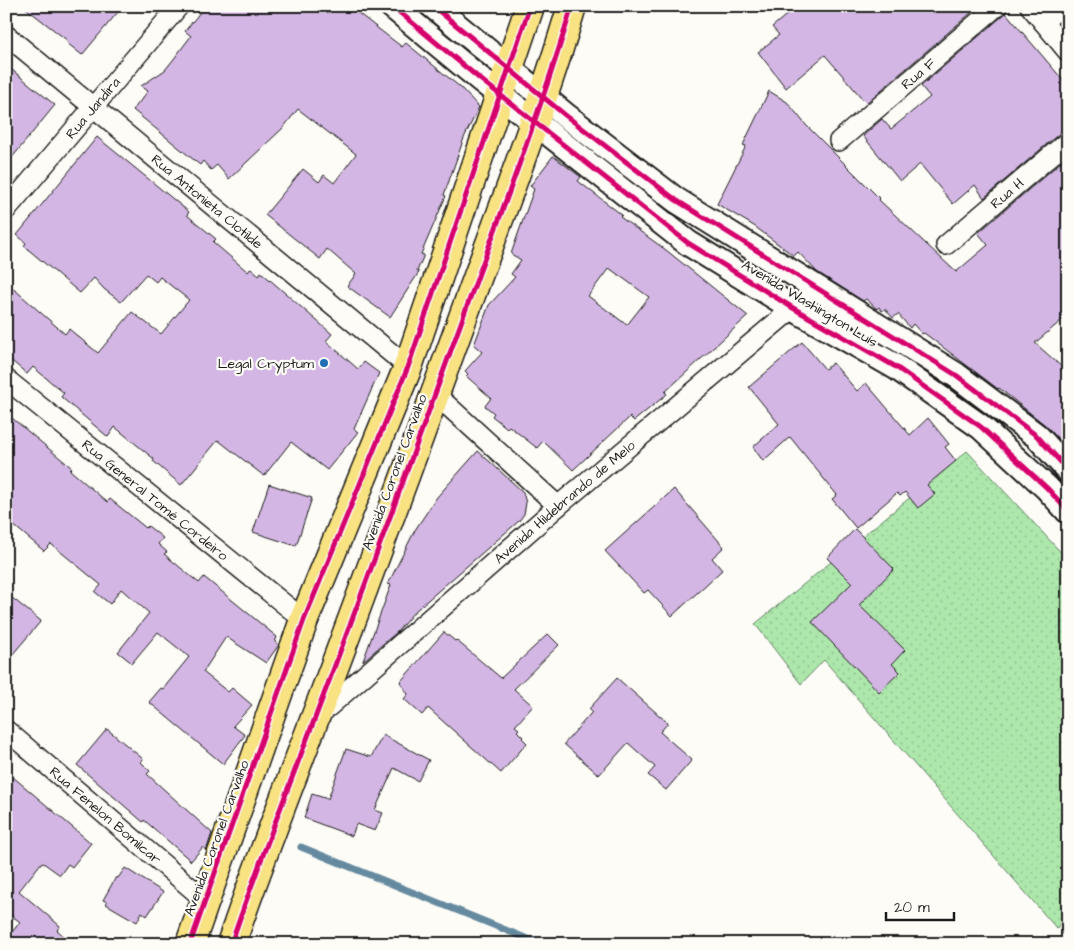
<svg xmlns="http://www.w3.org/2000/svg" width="1074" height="950" font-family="'Architects Daughter',sans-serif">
<defs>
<pattern id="grass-dots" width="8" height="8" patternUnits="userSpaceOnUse" patternTransform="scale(1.25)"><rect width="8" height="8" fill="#ade7ac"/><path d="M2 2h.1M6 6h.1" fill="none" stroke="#94c693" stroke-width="1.8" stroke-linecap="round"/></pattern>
</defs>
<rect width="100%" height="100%" fill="#fdfcf7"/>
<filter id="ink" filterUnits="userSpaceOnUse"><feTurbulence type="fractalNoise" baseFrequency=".02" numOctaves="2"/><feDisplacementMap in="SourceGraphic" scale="10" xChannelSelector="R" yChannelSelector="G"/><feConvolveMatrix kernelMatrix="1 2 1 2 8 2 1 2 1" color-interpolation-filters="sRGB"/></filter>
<g filter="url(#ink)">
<path fill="url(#grass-dots)" stroke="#648264" d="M967,451L1068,560V908L1057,929L824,660L801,684L755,624Z"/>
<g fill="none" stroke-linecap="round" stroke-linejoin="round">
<path stroke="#658a9f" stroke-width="7" d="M301,847L540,944"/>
</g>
<path fill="#d3b6e3" stroke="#1c1c1c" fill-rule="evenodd" d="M23,6H123L82,55L67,43L68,41Z
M205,6H349L402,47L406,43L460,87L479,107L464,138L444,195L446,196L421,254L424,255L417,271L419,272L390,317L347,286L356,274L327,249L320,259L265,215L303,169L319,182L324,175L334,183L356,154L298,109L283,128L229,179L217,165L211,170L203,161L200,165L133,110L148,91L141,86L165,70L173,60L191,36L185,31Z
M797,6H979L866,103L825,55L786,88L758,52L779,35L772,27Z
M1006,13L1068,86V130L1061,132L984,198L975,185L953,204L920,164L900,181L863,136L882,119L891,129L930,97L921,86Z
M6,65L55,105L6,165Z
M769,91L787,102L806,125L880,199L879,200L956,272L988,245L978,233L1068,156V315L1035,343L1063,368L1061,370L1068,376V449L1045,425L999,388L998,389L924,333L922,334L913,324L910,328L898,314L893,318L885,309L882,311L879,307L877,309L866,299L863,301L817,272L798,252L794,256L754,226L717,204L746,146L743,145Z
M97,137L189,212L187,215L216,239L213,242L248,272L251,268L259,275L261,272L332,334L326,341L358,369L364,362L379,373L354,429L358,432L327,470L291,442L264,476L218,440L181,485L153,461L154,459L115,427L108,437L61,397L64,393L33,367L27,374L6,356V282L65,334L69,329L98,353L132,312L161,334L189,300L160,277L156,282L146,274L121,302L104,289L94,278L80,293L24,246L26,243L17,235Z
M553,156L581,177L578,181L622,215L620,217L666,250L748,316L665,392L667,394L634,421L630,417L573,470L543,441L537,448L509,426L507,428L492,416L494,413L485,406L491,398L466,376L468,374L465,371L482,352L474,345L489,305L515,277L511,274L521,260L511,254L534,189L530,186ZM609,268L649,297L627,325L588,296Z
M802,342L825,369L833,363L857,391L866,383L910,435L928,418L949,444L945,447L956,461L927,485L935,494L918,508L905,492L900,496L897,493L856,528L832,499L837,495L790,437L763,461L753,447L779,424L749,387Z
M6,413L72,468L70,470L107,502L110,499L146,528L148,526L163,538L158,544L167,552L164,554L199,583L204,577L277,637L275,642L279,645L278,646L266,663L226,637L203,672L228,692L232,688L252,705L233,726L245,735L223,764L149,702L161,688L163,689L189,657L158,632L132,663L118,652L149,613L121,589L110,604L95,592L101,585L51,544L44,551L6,519Z
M478,451L523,492L526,503L524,514L519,521L414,612L397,632L363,661L391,585L388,584L415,530L437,497Z
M269,484L312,498L296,546L253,532Z
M674,489L724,547L712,558L722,570L672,616L648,590L644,593L605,551Z
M855,529L894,569L859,605L905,650L892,664L900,672L879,692L812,622L852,583L827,558Z
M6,593L41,621L6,662Z
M444,632L455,641L456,640L501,678L548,634L559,645L514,689L533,706L515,726L519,729L517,731L523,737L522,738L527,743L501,773L428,708L422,715L404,699L408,694L400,682Z
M617,678L668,723L660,732L692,760L666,790L648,775L655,767L628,743L599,775L564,744L592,712L589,709Z
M107,729L143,759L141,762L150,771L147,774L212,833L206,851L203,847L191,861L144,820L143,822L77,765Z
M383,735L429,760L418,781L394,768L375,810L383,813L375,831L356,824L352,836L304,818L312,794L328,799L346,749L371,757Z
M6,771L91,843L72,867L68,864L60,875L42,862L19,891L60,926L57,930L73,944H18L9,936L20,922L6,911Z
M125,868L163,892L147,916L142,912L137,922L106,904L107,902L103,900L116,877L118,878Z"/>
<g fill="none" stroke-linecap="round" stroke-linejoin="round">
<g stroke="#1c1c1c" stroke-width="22">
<g id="minor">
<path d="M1030,6L1068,52"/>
<path d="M1043,22L1062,6"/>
<path id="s1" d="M6,35L408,367"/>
<path id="s2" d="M839,141L997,6"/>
<path id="s3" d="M6,210L179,6"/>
<path id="s4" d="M946,245L1068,141"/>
<path id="s5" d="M6,379L304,620"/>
<path d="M435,394L558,506"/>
<path id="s6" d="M317,717L558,506L817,288"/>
<path id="s7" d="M6,730L205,900"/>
</g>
</g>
<g stroke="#1c1c1c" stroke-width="28">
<path id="tertiary" d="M392,6L480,79L688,243L793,308L896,367L981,427L1047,488L1068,511
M433,6L565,115L676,200L956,375L1037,436L1068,470"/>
</g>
<g stroke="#1c1c1c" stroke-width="31">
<path id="primary" d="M190,944L304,620L408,367L530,6
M231,944C257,868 286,793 315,718C371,571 424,424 478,276C511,187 545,97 572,6"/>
</g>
<use href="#minor" stroke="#fdfcf7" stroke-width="19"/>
<use href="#tertiary" stroke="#fdfcf7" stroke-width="24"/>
<use href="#primary" stroke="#f8e281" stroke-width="28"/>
<g stroke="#fdfcf7" stroke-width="8">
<path id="cycleway" d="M392,6L480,79L688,243L793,308L896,367L981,427L1047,488L1068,511
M433,6L565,115L676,200L956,375L1037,436L1068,470
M190,944L304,620L408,367L530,6
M231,944C257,868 286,793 315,718C371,571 424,424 478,276C511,187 545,97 572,6"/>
</g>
<use href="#cycleway" stroke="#d6006c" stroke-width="5"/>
</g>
</g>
<circle fill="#1f6fb2" stroke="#fdfcf7" stroke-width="2" cx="324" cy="363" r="5"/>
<g text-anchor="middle" stroke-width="4.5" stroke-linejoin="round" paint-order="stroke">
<g font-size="14" fill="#1c1c1c" stroke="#fdfcf7">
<text dy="5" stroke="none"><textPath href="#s2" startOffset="104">Rua F</textPath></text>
<text dy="5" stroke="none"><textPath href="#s3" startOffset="134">Rua Jandira</textPath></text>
<text dy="5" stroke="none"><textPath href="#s4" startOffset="80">Rua H</textPath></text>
<text dy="5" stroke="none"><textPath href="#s1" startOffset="261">Rua Antonieta Clotilde</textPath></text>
<text transform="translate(810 303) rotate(31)" y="5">Avenida Washington Luís</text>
<text transform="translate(394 472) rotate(-70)" y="5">Avenida Coronel Carvalho</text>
<text dy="5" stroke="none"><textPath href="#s5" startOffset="192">Rua General Tomé Cordeiro</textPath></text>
<text dy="5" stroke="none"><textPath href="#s6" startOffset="328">Avenida Hildebrando de Melo</textPath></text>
<text dy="5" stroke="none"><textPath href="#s7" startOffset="131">Rua Fenelon Bomilcar</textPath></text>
<text transform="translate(216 838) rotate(-70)" y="5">Avenida Coronel Carvalho</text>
</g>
<g font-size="14" fill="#1c1c1c" stroke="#fdfcf7" text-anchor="end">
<text x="314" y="368">Legal Cryptum</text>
</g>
</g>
<rect width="1074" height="950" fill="none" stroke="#fdfcf7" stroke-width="25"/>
<rect x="12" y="12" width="1049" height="925" fill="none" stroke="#1c1c1c" stroke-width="2" filter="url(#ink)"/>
<path d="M886 912v8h68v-8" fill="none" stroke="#1c1c1c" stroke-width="2.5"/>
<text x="894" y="912" font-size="15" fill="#1c1c1c" stroke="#fdfcf7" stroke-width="4" paint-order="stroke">20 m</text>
</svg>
